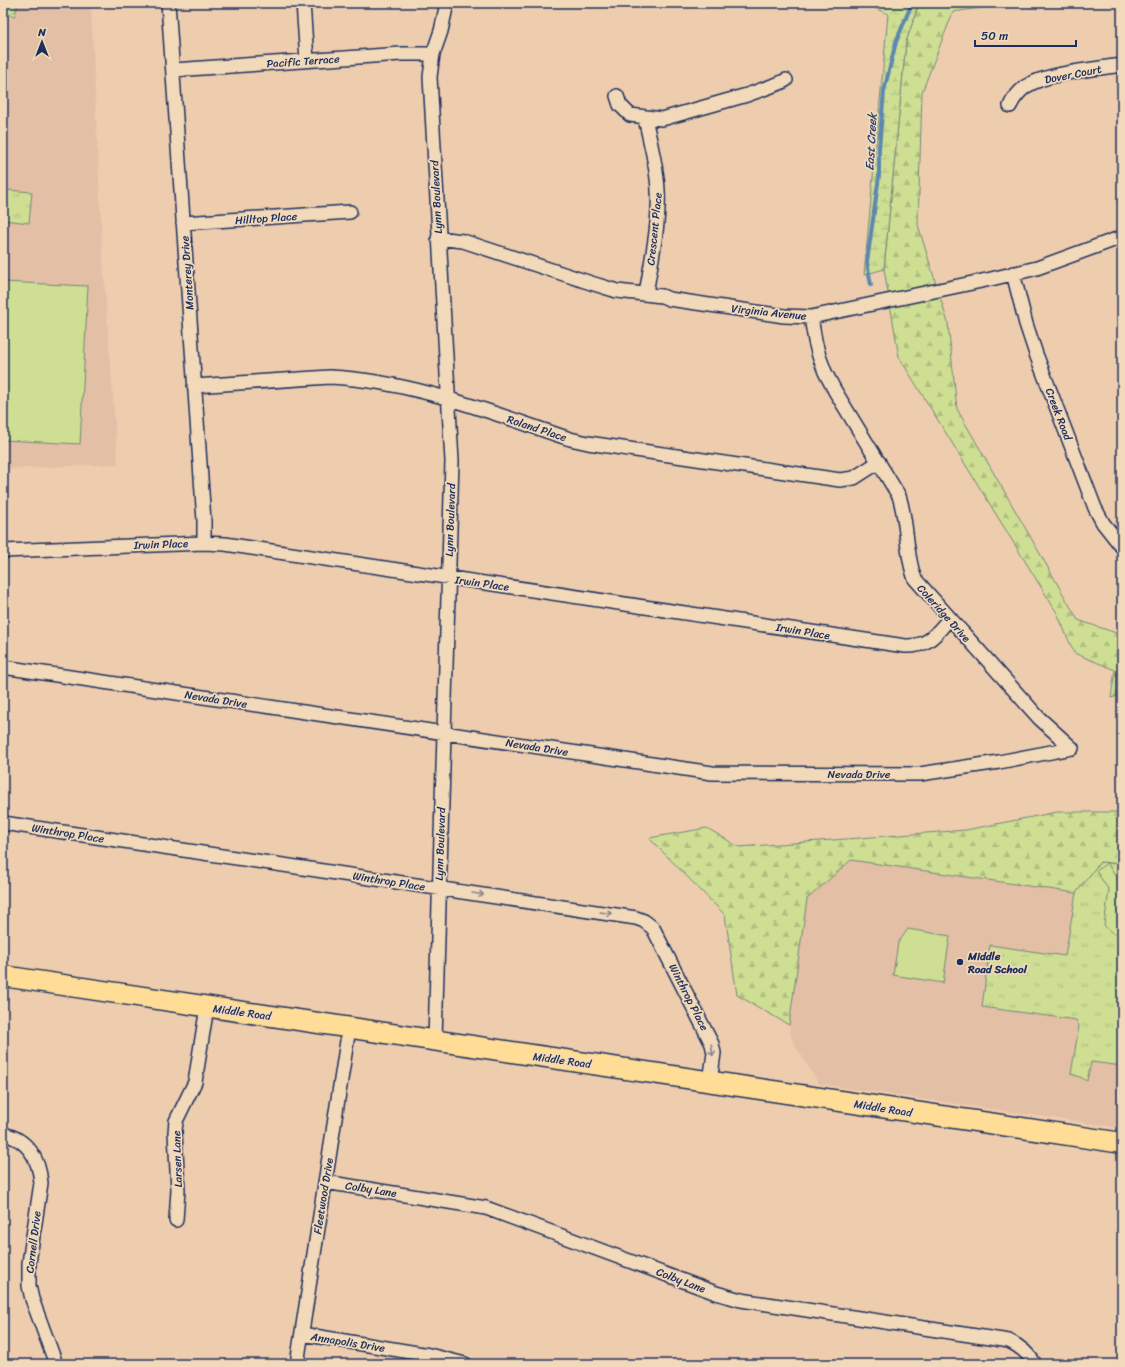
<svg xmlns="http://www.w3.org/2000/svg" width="1125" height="1367" font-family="Sriracha,sans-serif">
<defs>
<pattern id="grass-tufts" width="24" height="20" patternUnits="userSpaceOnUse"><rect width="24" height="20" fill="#cede92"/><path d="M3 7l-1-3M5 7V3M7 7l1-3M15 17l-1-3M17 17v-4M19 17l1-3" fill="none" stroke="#b0bf80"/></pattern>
<pattern id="forest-firs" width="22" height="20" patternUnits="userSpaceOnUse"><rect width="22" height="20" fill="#cede92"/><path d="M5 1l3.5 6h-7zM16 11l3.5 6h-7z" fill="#b0bf80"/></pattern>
<pattern id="wetland-marsh" width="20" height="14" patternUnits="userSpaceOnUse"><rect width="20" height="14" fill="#cede92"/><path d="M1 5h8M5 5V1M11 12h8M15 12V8" fill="none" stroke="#b0bf80"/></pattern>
</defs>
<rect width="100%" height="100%" fill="#eecdaf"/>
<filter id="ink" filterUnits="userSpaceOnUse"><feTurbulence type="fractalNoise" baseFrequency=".025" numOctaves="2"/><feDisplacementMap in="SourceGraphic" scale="8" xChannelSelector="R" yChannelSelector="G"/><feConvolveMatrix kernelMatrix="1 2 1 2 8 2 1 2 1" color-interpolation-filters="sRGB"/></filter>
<g filter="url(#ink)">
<path fill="#e3bfa6" d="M3,3H78L91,6L103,263L118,464L3,469Z
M852,860L1076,893L1122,864V1128L819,1084L792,1040L789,1025L807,898Z"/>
<path fill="url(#grass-tufts)" stroke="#748678" d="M7,190L32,192L29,223L4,220Z
M1100,862L1122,864V1066L1091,1062L1087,1081L1080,1077L1071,1074L1079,1026L1076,1020L982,1007L990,945L1065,956L1076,893Z"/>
<path fill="url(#forest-firs)" stroke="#748678" d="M919,3H1013L953,12L922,92L918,225L948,323L957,409L1078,620L1122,635V695L1111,698L1115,670L1074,653L1057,613L899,357L884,269L906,42Z
M1057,812H1122V864L1100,862L1076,893L851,860L807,899L789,1025L737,995L725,915L649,838L707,828L739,847L966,830Z"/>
<path fill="url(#wetland-marsh)" stroke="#748678" d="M3,3H18L15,16L3,13Z
M863,3H919L906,42L884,269L864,275L888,14Z"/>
<path fill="#cede92" stroke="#748678" d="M3,282L88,286L80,444L3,440Z
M1107,863L1119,882H1122V937C1114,935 1109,931 1104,925L1109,890L1096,871Z
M908,929L950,936L943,983L893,975L898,943Z"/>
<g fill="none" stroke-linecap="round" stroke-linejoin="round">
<path stroke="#5c88b0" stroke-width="4" d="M871,285L867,262L879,176V148L884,91L896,42L912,3"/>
<g stroke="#1b2f5e" stroke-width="16">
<path id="street" d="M168,3L204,521V543
M303,3L307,60
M174,70L401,54H433
M617,96L620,105L630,115L662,119L747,95L780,83L786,80
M1010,106C1013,99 1019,92 1025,87C1046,73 1096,69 1122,65
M645,118C650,142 657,166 658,190C660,222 651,262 646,294
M183,223L350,212
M438,238L463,241L591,283L617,291L662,296L669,299L784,316L811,317L991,279L1037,268L1122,237
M1013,273L1026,324L1036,354L1095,508L1103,523L1122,547
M811,317L815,341L819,356L825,372L835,391L899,496C908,523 905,553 915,579L1039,718L1072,748
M194,386L330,377C413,381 492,413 570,439L588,443L840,480L854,478L879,462
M3,551L204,543L225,544L905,646C928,647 935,635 949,619
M3,667L712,773L920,774L999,762L1072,748
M3,823L636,918L644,921L653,928L712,1044L714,1053L710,1082
M435,1040L452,461L430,77L433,54L441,31L447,3
M3,1134C28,1139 39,1159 41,1183L29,1263V1286L32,1299L56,1364
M325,1182L486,1208L716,1293L741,1300L1009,1341C1021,1347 1028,1353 1035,1364
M176,1220L178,1190L175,1132L176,1121L195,1082L207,1007
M302,1334L429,1355L465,1364
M297,1364L349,1028"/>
</g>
<g stroke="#1b2f5e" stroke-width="23">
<path id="primary" d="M3,976L1122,1143"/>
</g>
<use href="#street" stroke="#f2d9b9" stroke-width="13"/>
<use href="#primary" stroke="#ffdd96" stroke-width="20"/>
</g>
<defs><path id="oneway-shaft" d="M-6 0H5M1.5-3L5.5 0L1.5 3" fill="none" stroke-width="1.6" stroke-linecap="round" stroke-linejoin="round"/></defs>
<g stroke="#86848c">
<use href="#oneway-shaft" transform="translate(478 894) rotate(9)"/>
<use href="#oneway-shaft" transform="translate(606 913) rotate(9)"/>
<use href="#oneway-shaft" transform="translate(712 1050) rotate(83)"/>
</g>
</g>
<circle fill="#1b2f5e" stroke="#f2d9b9" stroke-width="1.5" cx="960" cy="962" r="4"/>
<g text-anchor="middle" stroke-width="3.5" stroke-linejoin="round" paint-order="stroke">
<g font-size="11" fill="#1b2f5e" stroke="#f2d9b9">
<text transform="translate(303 61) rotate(-4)" y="4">Pacific Terrace</text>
<text transform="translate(1073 74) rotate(-11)" y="4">Dover Court</text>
<text transform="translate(436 197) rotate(-93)" y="4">Lynn Boulevard</text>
<text transform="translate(266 218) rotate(-4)" y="4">Hilltop Place</text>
<text transform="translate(654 229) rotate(-84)" y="4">Crescent Place</text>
<text transform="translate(187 273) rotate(-94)" y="4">Monterey Drive</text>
<text transform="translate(769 312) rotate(6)" y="4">Virginia Avenue</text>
<text transform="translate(1059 414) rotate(69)" y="4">Creek Road</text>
<text transform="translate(537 428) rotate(18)" y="4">Roland Place</text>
<text transform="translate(450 520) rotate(-88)" y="4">Lynn Boulevard</text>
<text transform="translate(161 544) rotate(-2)" y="4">Irwin Place</text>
<text transform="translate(482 583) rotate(8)" y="4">Irwin Place</text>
<text transform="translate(944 613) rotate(48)" y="4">Coleridge Drive</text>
<text transform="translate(803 631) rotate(9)" y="4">Irwin Place</text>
<text transform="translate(216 699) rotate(9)" y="4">Nevada Drive</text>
<text transform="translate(537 747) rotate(9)" y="4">Nevada Drive</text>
<text x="859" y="778">Nevada Drive</text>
<text transform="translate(68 833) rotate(9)" y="4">Winthrop Place</text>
<text transform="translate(440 844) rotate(-88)" y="4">Lynn Boulevard</text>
<text transform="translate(389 881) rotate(9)" y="4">Winthrop Place</text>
<text transform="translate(689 997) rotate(63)" y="4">Winthrop Place</text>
<text transform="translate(242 1012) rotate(8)" y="4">Middle Road</text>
<text transform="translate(562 1060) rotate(8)" y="4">Middle Road</text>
<text transform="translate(883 1108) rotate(9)" y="4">Middle Road</text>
<text transform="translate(177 1159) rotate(-92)" y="4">Larsen Lane</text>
<text transform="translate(371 1189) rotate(9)" y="4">Colby Lane</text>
<text transform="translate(323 1196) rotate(-81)" y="4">Fleetwood Drive</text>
<text transform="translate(33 1242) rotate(-83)" y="4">Cornell Drive</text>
<text transform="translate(681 1280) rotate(21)" y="4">Colby Lane</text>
<text transform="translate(348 1342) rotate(9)" y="4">Annapolis Drive</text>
</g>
<g font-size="11" font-weight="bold" fill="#1b2f5e" stroke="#f2d9b9" text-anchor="start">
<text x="968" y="960">Middle<tspan x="968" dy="13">Road School</tspan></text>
</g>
<g font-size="12" font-style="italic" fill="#2b4573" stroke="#f2d9b9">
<text transform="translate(871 142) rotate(-87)" y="4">East Creek</text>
</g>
</g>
<rect width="1125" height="1367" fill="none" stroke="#f2d9b9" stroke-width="16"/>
<rect x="8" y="8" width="1109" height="1351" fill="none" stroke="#1b2f5e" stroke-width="1.5" filter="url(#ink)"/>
<g transform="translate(42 42)" stroke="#f2d9b9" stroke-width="3" paint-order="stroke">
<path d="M0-3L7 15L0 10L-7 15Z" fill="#1b2f5e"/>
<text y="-6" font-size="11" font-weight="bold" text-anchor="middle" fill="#1b2f5e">N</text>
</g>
<path d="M975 40v6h101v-6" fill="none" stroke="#1b2f5e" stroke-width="2"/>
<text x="981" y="40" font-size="12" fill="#1b2f5e" stroke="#f2d9b9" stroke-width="3" paint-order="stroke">50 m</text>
</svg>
